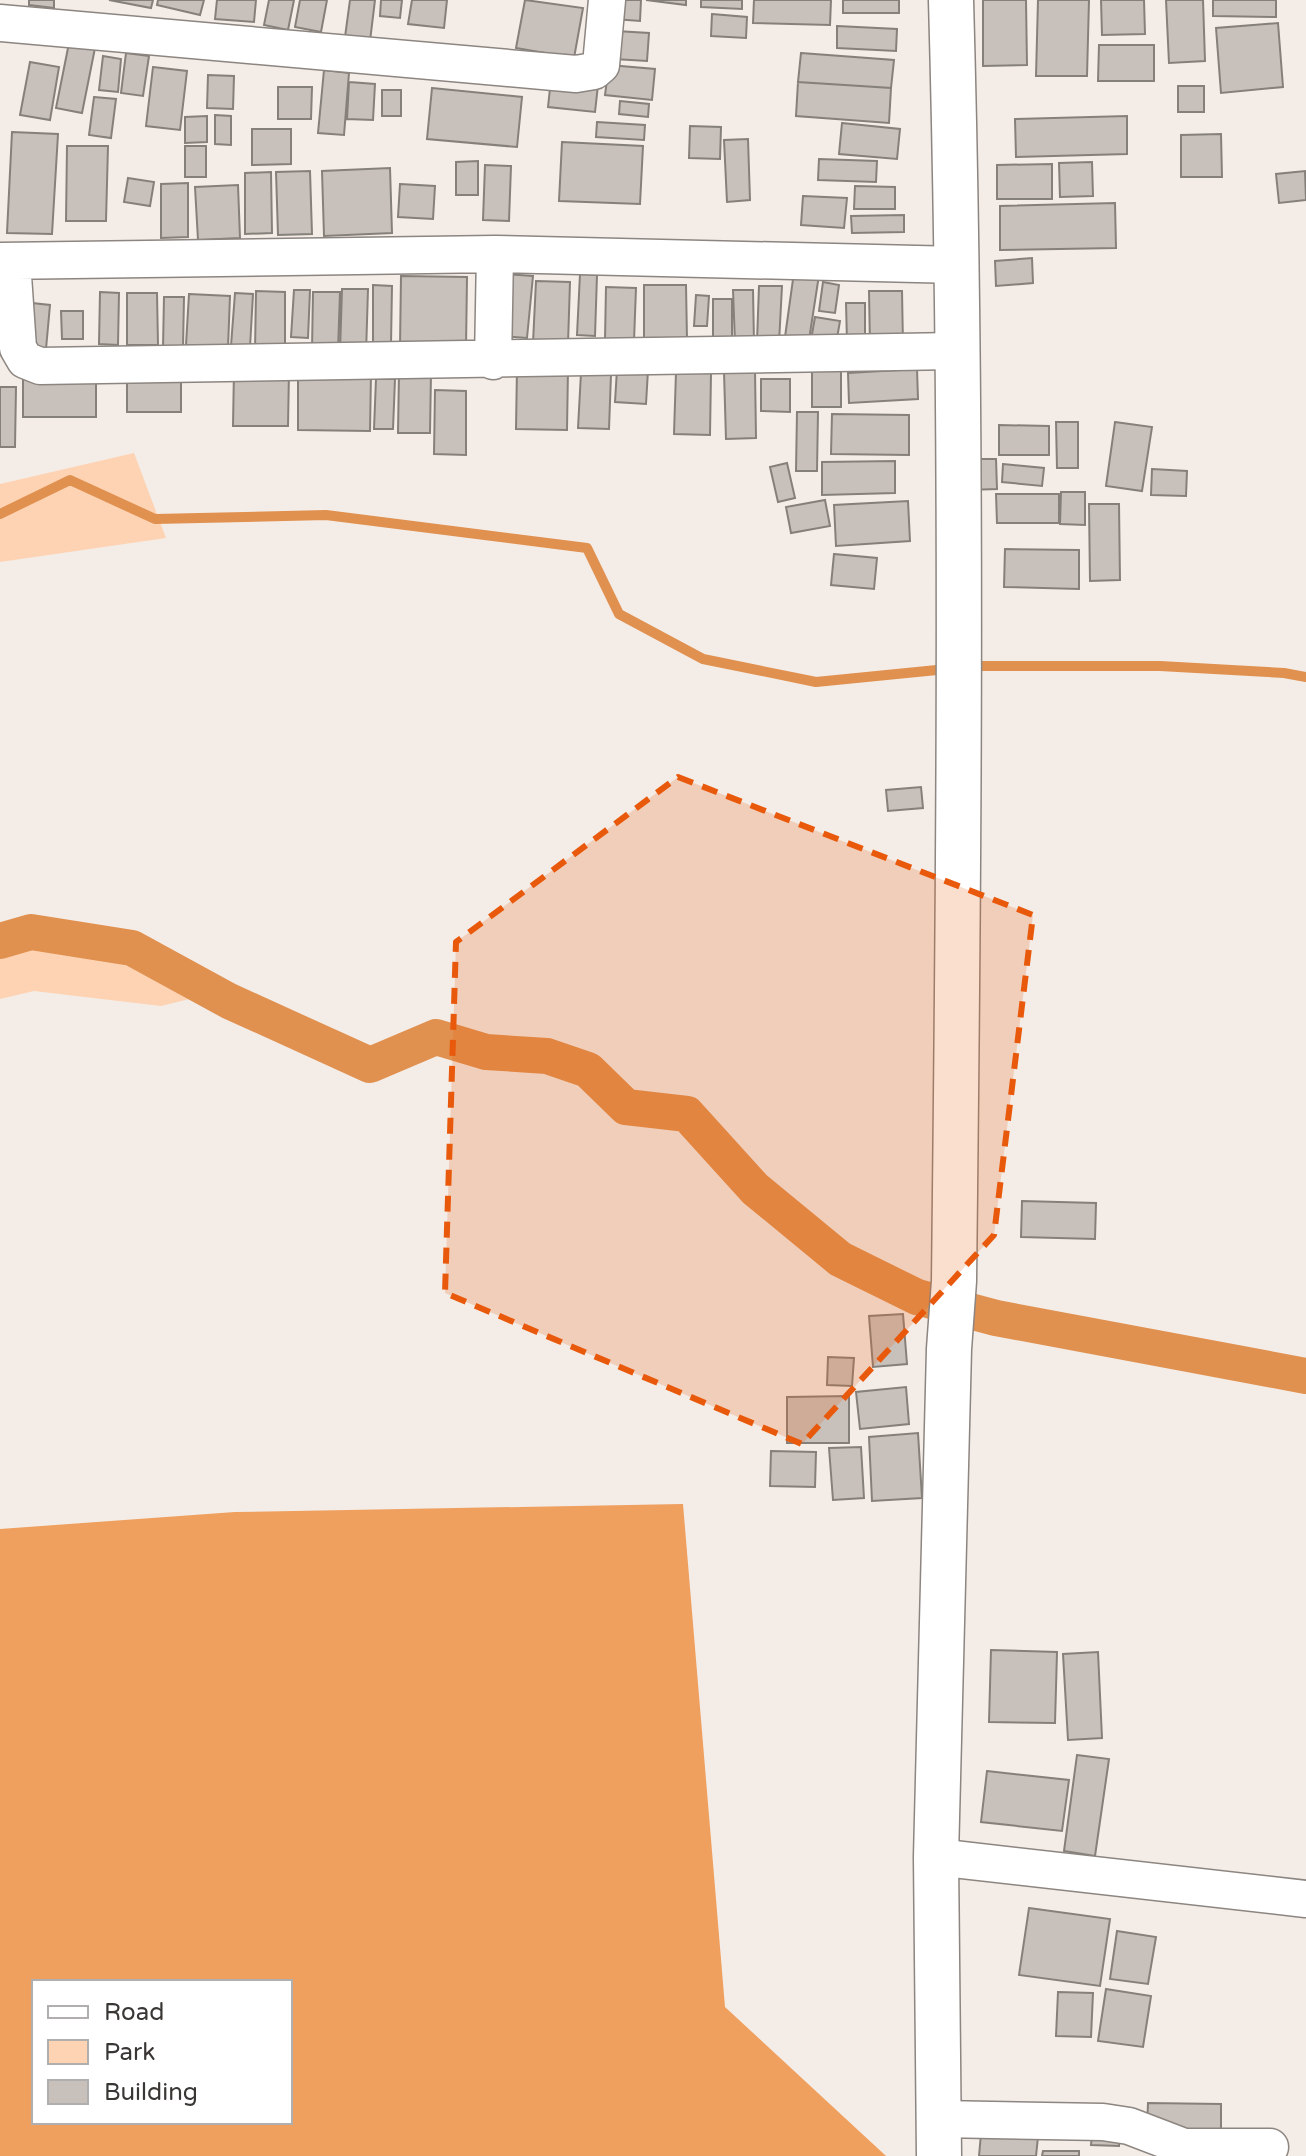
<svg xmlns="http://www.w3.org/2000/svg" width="1306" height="2156" font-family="'Varela Round',sans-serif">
<rect width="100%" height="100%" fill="#f4ece6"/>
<path fill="#fed3b3" d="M134,453L166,538L0,562V484Z
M28,920L141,933L234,988L161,1006L34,991L0,999V928Z"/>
<path fill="#ef9f5e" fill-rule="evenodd" d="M683,1504L725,2007L886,2156H0V1529L235,1512ZM34,1982H290V2122H34Z"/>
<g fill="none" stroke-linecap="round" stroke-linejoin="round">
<path stroke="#e0904f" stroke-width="10" d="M0,514L70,480L155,519L326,515L587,548L619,614L703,659L816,682L947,669
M967,666H1160L1284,673L1306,677"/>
<path stroke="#e0904f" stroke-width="36" d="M0,941L31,932L132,948L229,1001L370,1065L436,1037L486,1052L547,1056L588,1070L626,1107L687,1114L755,1189L840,1259L917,1297L996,1318L1306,1376"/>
</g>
<path fill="#c8c1bb" stroke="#86807b" stroke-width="2" d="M29,0H54V8L29,5Z
M109,0H153L151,8Z
M158,0H204L200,15L157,5Z
M217,0H256L254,22L215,19Z
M269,0H294L288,30L264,25Z
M300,0H327L321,32L295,27Z
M350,0H375L370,41L345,37Z
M381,0H402L400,18L380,16Z
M412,0H447L444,28L408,24Z
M525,0L583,8L574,58L516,48Z
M615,0H641L640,21L614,19Z
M646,0H686V5Z
M701,0H742V9L701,7Z
M754,0H831L830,25L753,23Z
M843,0H899V13H843Z
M983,0H1026L1027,65L983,66Z
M1038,0H1089L1087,76H1036Z
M1101,0H1144L1145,34L1102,35Z
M1166,0H1203L1205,61L1169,63Z
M1213,0H1276V17L1213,16Z
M712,14L747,17L746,38L711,36Z
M1278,23L1283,87L1221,93L1216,28Z
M837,26L897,29L896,51L837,48Z
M616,31L649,33L647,61L614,59Z
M69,43L95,48L82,113L56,108Z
M1099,45H1154V81H1098Z
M126,53L149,56L143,96L121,93Z
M801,53L894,60L891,88L798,82Z
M103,56L121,59L118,92L99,90Z
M30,62L59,67L50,120L20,115Z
M609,65L655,69L652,100L605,95Z
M153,67L187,71L180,130L146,126Z
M324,70L349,73L344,135L318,133Z
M208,75L234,76L233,109L207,108Z
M551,79L598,85L595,112L548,107Z
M349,82L375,84L373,120L347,119Z
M798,82L891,88L889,123L796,116Z
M1178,86H1204V112H1178Z
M278,87H312L311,119H278Z
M432,88L522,97L517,147L427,139Z
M382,90H401V116H382Z
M94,97L116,99L111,138L89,135Z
M620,101L649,104L648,117L619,114Z
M215,115L231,116V145L215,144Z
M207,116V142L185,143V117Z
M1127,116V154L1016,157L1015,119Z
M597,122L645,125L644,140L596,137Z
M842,123L900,129L897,159L839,154Z
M690,126L721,127L720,159L689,158Z
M252,129H291V164L252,165Z
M12,132L58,134L52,234L7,233Z
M1221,134L1222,177H1181V135Z
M748,139L750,200L727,202L724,140Z
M562,142L643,146L640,204L559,201Z
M67,146H108L106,221H66Z
M185,146H206V177H185Z
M819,159L877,161L876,182L818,180Z
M478,161V195H456V162Z
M1092,162L1093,196L1060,197L1059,163Z
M1052,164V199H997V165Z
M485,165L511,166L509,221L483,220Z
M390,168L392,233L324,236L322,171Z
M310,171L312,234L278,235L276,172Z
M1305,171L1306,200L1279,203L1276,174Z
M271,172L272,233L245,234V173Z
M128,178L154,182L150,206L124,202Z
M188,183V237L161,238V184Z
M400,184L435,186L433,219L398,217Z
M238,185L240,238L198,240L195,187Z
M855,186L895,187V209H854Z
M803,196L847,198L844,228L801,225Z
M1115,203L1116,248L1000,250V206Z
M904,215V232L852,233L851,216Z
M1032,258L1033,283L996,286L995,261Z
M794,272L819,275L809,340L785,337Z
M505,274L533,276L527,338L500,336Z
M580,274L597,275L595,336L577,335Z
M401,276L467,277L466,348L400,347Z
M536,281L570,282L568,344L533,343Z
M823,282L839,285L835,313L819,311Z
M373,285L392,286L391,345L373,346Z
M644,285H686L687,340H644Z
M759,286H782L779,343L757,342Z
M606,287L636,288L634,341L605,340Z
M342,289H368L366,354L340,353Z
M294,290H310L308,338L291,337Z
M733,290H753L754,343H735Z
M256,291L285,292V352H255Z
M869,291H902L903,345L870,346Z
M100,292L119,293L118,345L99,344Z
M313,292H340L338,350H312Z
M127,293H157L158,345H127Z
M235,293L253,294L250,347L231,346Z
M189,294L230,296L228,347L186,345Z
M696,295L709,296L707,326H694Z
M164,297H184L183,348H163Z
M713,299H732V348H713Z
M32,303L50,305L46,349L28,347Z
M846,303H865V342H847Z
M61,311H83V339H62Z
M815,317L840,321L836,344L811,340Z
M812,366H841V407H812Z
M517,368L568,369L567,430L516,429Z
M127,369H181V412H127Z
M617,369L648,370L646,404L615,402Z
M917,369L918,399L849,403L848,373Z
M23,370L96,371V417H23Z
M234,370L289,371L288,426H233Z
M755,371L756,438L726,439L724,372Z
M298,372L371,373L370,431L298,430Z
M399,372L431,373L430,433H398Z
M676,372L711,373L710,435L674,434Z
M581,373L611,374L609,429L578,428Z
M376,379H395L393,429H374Z
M761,379H790V412L761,411Z
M0,387H16L15,447H0Z
M435,390L466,391V455L434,454Z
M797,412H818L817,471H796Z
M832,414L909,415V455L831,454Z
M1056,422H1078V468H1057Z
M1115,422L1152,427L1142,491L1106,486Z
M999,425L1049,426V455H999Z
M968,459H996L997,489L968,490Z
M895,461V493L822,495V462Z
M787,463L795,498L778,502L770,467Z
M1003,464L1044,468L1042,486L1002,482Z
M1152,469L1187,471L1186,496L1151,495Z
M1061,492H1085V525L1060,524Z
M996,494H1059V523H997Z
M825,500L830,526L791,533L786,507Z
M908,501L910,541L836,546L834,505Z
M1089,504H1119L1120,580L1090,581Z
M1005,549L1079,550V589L1004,587Z
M834,554L877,558L874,589L831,585Z
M921,787L923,808L888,811L886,790Z
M1022,1201L1096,1203L1095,1239L1021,1237Z
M903,1314L907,1364L873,1367L869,1316Z
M828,1357L854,1358L852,1386L827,1385Z
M906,1387L909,1424L860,1429L856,1392Z
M849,1396V1443H787V1397Z
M918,1433L922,1498L872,1501L869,1437Z
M861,1447L864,1498L833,1500L829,1448Z
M771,1451L816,1452L815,1487L770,1486Z
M991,1650L1057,1652L1055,1723L989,1722Z
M1098,1652L1102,1738L1068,1740L1063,1654Z
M1077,1755L1109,1759L1095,1856L1064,1851Z
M987,1771L1069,1780L1062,1831L981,1822Z
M1029,1908L1110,1919L1100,1986L1019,1975Z
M1117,1931L1156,1937L1148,1984L1110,1979Z
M1106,1989L1151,1996L1143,2047L1098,2041Z
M1058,1992L1093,1993L1091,2037L1056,2036Z
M1148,2103L1221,2104V2131L1147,2129Z
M1093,2126L1120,2127L1119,2146L1091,2145Z
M981,2134L1038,2137L1036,2156H979Z
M1043,2151H1079V2156H1042Z"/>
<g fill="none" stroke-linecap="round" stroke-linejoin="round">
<g stroke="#8c8580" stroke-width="39">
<path id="minor" d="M0,23L576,74L594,71L601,65L607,0
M0,261L495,254L958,265
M12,261L18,348L25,360L40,366L955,351
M493,361L495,254
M936,1857L1306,1899
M940,2119L1103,2122L1129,2126L1184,2147H1270"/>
</g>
<g stroke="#8c8580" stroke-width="47">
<path id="secondary" d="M939,2156L936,1857L949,1349L954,1281C959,854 963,427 951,0"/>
</g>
<use href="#minor" stroke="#fff" stroke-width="36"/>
<use href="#secondary" stroke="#fff" stroke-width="44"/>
</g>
<path fill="#e8590c" fill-opacity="0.2" stroke="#e8590c" stroke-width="6" stroke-dasharray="16 10" stroke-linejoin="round" d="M678,777L1033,915L994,1235L802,1444L445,1293L456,942Z"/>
<rect x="32" y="1980" width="260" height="144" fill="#ffffff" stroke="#b0afae" stroke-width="2"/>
<rect x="48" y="2006" width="40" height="12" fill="#ffffff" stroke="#b0afae" stroke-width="2"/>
<text x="104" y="2020" font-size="24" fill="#393634">Road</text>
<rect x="48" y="2040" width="40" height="24" fill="#fed3b3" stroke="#b0afae" stroke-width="2"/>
<text x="104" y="2060" font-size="24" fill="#393634">Park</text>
<rect x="48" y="2080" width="40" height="24" fill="#c8c1bb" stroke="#b0afae" stroke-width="2"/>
<text x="104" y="2100" font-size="24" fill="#393634">Building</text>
</svg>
